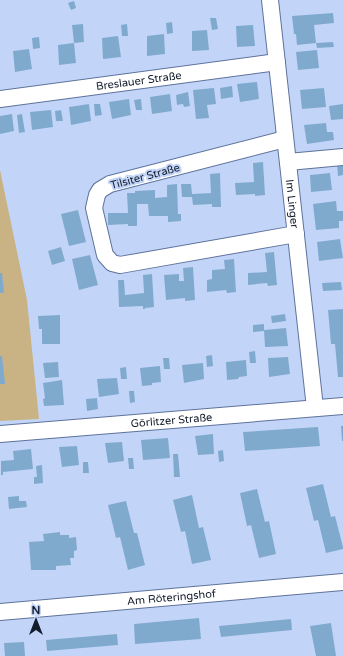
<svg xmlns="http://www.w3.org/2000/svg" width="343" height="656" font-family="'Varela Round',sans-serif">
<rect width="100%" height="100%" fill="#c2d5f9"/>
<path fill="#c9b283" d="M0,170L27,300L39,419L0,421Z"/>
<path fill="#80aacd" d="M74,1L76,8L71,10L68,3Z
M333,13L334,23L314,25L316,43L297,45L296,34H294L292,16Z
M210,18H216L218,29L212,30Z
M172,22L173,33L167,34L166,23Z
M83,24L84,42L74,43L76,63L59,65L58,45L74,43L72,25Z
M127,24L128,36H122L121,25Z
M253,25L255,46L237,47L236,26Z
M207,30L209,50L192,51V31Z
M164,34L165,54L147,56V36Z
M118,36L121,57L103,59L102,38Z
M39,37L40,48L33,49L32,38Z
M333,42L334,47L317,48L316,43Z
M29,49L32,69L15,72L13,51Z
M317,50L319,68L298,70L296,52Z
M257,82L259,99L240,102L237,84Z
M232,86L233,97L221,99L220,88Z
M214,88L216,104L207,105L209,118L196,119L193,90Z
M324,88L326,107L302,109L300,90Z
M188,92L190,106L184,107L183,104L177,105L176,95Z
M170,94L172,111L152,114L150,97Z
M129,99L131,115L112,119L109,102Z
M141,99L142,110H136L134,100Z
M89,104L91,121L71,125L69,107Z
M94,104H100L102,115L95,116Z
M343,104V119L331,120L329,106Z
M51,110L53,127L32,130L30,112Z
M61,110L63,121H56L55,111Z
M12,114L14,131L0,134V116Z
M22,114L25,132L19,133L17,115Z
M326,123L327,132H333L334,140L307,144L304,125Z
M263,162L265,195L255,196V194L236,195L235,183L254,182L253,163Z
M337,164H343V175L338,176Z
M220,173L221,207H212V204L193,205L192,197H182L181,184H191L192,194L211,193L210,174Z
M330,173L332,190L311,192L310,175Z
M177,184L178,214H181V221L168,222V216H149L148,204H137V226H128V224L108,225V213H128L127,193H135V191L155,190V198L167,197V185Z
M336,201L337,211H343V221H339V228L316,230L313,204Z
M78,210L86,242L69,246L61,214Z
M340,239L343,258L319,261L317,242Z
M61,247L65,261L52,265L48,251Z
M274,252L277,285L268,286L267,283L248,285V273L267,272L265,253Z
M90,255L98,285L79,290L72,259Z
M234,259L236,292L227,293L226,290L207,292V280L212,279V270L225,269L224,260Z
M193,267L195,300L185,301V298L166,300L164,275L179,274V281H184L183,268Z
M0,273H2L4,293H0Z
M152,274L154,307L145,308V309H143V306L119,307L118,280H124L125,295L144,293L143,275Z
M341,282L342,290L323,291L322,283Z
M343,309V377H338L335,344H331L328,310Z
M285,314L286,321L272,323L271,316Z
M60,315V344H42V329H39L38,316Z
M264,324V331L253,332V325Z
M286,328L288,346L265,347L264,330Z
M255,351L256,363H250L249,352Z
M212,355L213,366L207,367L206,356Z
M0,356H2L5,384H0Z
M288,357L290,374L269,377L268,358Z
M163,358H169L170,369H164Z
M246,360L247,376L239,377L238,379L227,380L226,362Z
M58,362L59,377L45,378L43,363Z
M203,363L204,379L184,383L182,365Z
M160,366L161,382L152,383V385L142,386L140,368Z
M126,367L127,379H121L120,368Z
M117,378L119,394L99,397L97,379Z
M62,380L64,405L44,406L43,399L45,398L43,383Z
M129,391H134L135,402L130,403Z
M97,398L98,409L87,411L86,399Z
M341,426H343V441H342Z
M318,427L320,446L245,451L243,432Z
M213,434L214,454L198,455L195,436Z
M168,438L170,458L143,460L141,440Z
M122,442L124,461L108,463L105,443Z
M77,446L79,465L62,467L59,447Z
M31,449L33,469L3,472V475H1V461L14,460L13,451Z
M223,450L224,461L219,462L218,451Z
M173,454H178L180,477H174Z
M128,458H133L134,469H129Z
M83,462H88L89,473H83Z
M42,465L43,483L34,484V477H37L36,466Z
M323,484L331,517L335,516L343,547V549L326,553L318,520L314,521L306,488Z
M257,489L265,522L269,521L276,554L259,558L251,525L247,526L240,493Z
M192,495L199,528L203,527L211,560L192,564L185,531L181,532L173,500Z
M19,496V501H26L27,507L9,509L8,497Z
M126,501L134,533H137L145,565L128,570L120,537L116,538L108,505Z
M60,532V535H69V538L76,537L77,550L74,551V558H70L71,565L56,566V570H31L29,542L44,541L43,534Z
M199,618L201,639L135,644L134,624Z
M291,619L292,630L221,637L219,626Z
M331,623L336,656H316L310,626Z
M117,634L118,645L47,651L46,640Z
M24,642L25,656H5L4,643Z"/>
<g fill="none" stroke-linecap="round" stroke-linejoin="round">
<g stroke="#5e729b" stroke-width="18">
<g id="minor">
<path id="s1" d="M270,0L315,408"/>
<path id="s2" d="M0,99L277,62"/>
<path d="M285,139L110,184L100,190L97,195L94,208L105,255L112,263L120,265L296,234"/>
<path d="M288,162L343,157"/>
<path id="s3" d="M0,434L343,406"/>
<path id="s4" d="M0,612L343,582"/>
</g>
</g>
<use href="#minor" stroke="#fff" stroke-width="16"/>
</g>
<g text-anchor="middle" stroke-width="4" stroke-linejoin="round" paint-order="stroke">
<g font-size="11" fill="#141c2c" stroke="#c2d5f9">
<text dy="4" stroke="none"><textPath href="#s2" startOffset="140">Breslauer Straße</textPath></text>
<text transform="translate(145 176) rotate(-15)" y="4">Tilsiter Straße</text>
<text dy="4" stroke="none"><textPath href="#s1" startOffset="205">Im Linger</textPath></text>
<text dy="4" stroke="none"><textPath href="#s3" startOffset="172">Görlitzer Straße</textPath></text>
<text dy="4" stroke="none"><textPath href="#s4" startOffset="172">Am Röteringshof</textPath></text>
</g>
</g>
<g transform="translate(36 620)" stroke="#c2d5f9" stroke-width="3" paint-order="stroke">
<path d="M0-3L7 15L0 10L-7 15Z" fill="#141c2c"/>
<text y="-6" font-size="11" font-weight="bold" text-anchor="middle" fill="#141c2c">N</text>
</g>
</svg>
